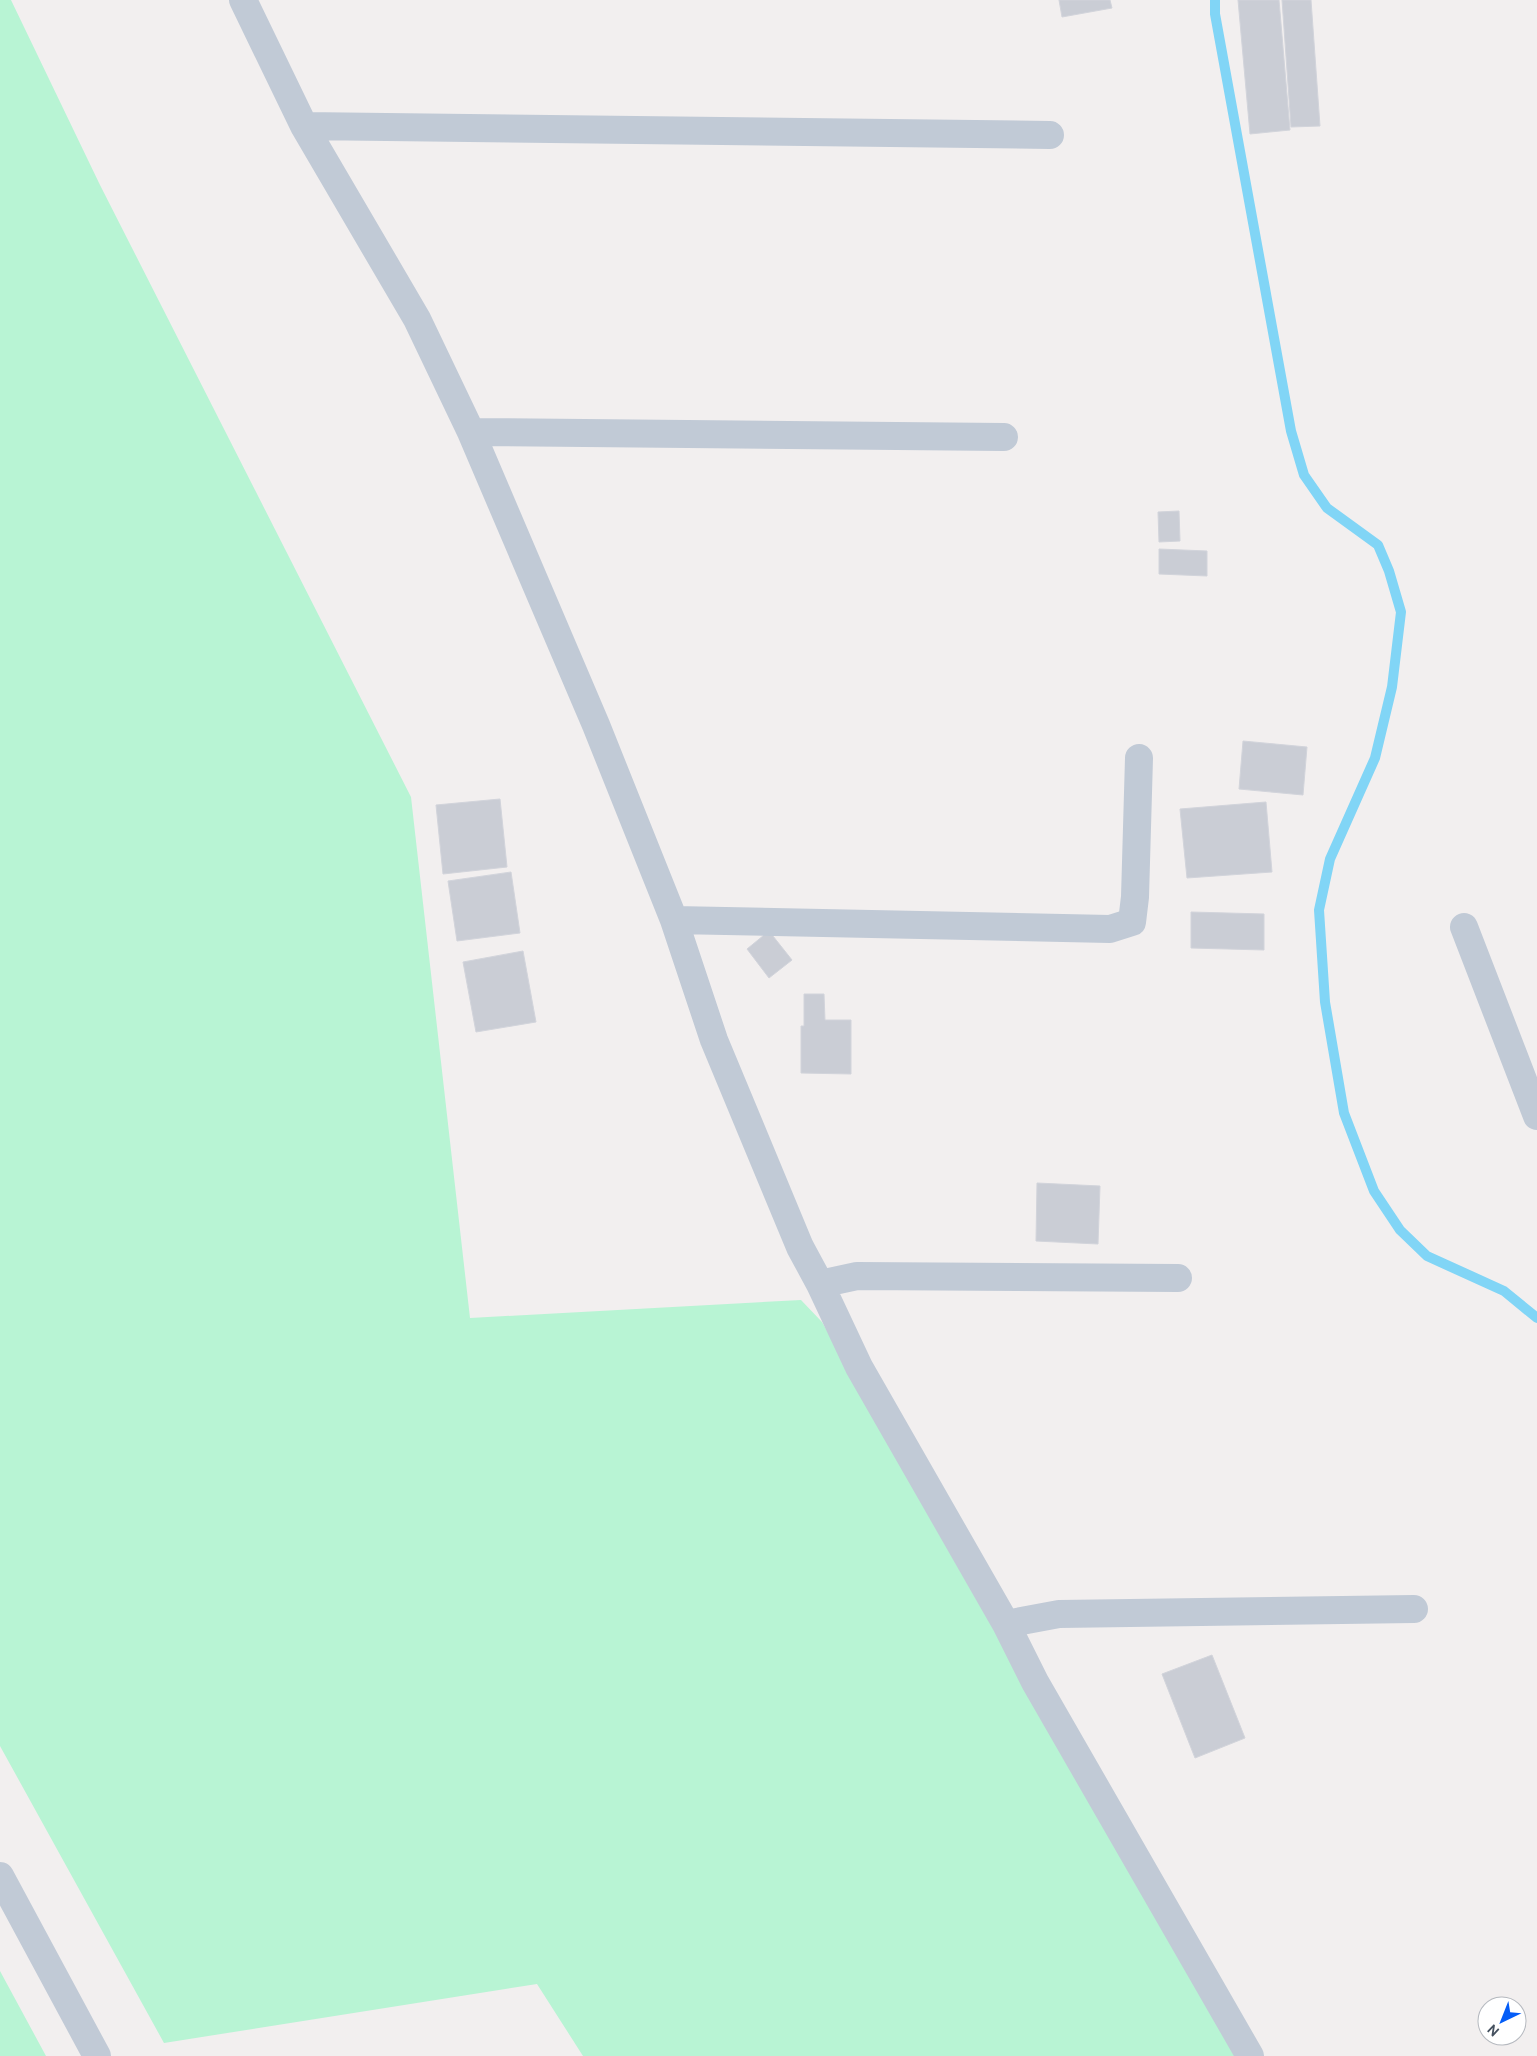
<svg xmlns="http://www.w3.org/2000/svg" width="1537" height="2056" font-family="Overpass,sans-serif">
<rect width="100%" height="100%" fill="#f2efef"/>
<path fill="#b8f4d4" d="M0,0H11L100,185L411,797L470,1318L801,1300L822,1322L1245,2056H583L537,1984L164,2043L0,1746Z
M0,1971L46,2056H0Z"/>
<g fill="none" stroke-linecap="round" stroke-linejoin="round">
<path stroke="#81d5f6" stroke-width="10" d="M1215,0V14L1291,431L1304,475L1327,508L1378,545L1389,571L1401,612L1392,687L1375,758L1330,859L1319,910L1325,1002L1344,1113L1374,1191L1400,1230L1427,1256L1504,1291L1537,1318"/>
</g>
<path fill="#cacdd5" stroke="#d2d4db" d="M1059,0H1110L1112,8L1062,17Z
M1238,0H1279L1290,130L1250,134Z
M1282,0H1311L1320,126L1291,127Z
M1179,511L1180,541L1159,542L1158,512Z
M1159,549L1207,551V576L1159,574Z
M1243,741L1307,747L1303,795L1239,789Z
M500,799L507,867L443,874L436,805Z
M1266,802L1272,872L1187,878L1180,809Z
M511,872L520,933L457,941L448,881Z
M1191,912L1264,914V950L1191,948Z
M769,931L792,960L769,978L747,949Z
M523,951L536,1022L476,1032L463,962Z
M804,994H824L825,1020H851V1074L801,1073V1026H804Z
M1037,1183L1100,1186L1098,1244L1036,1241Z
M1212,1655L1245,1738L1195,1758L1162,1674Z"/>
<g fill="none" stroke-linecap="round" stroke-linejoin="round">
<path stroke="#c1cad6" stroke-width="28" d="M243,0L304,126L417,319L471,432L596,725L674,920L714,1040L800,1247L820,1284L857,1276L1178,1278
M304,126L1050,135
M471,432L1004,437
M674,920L1110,929L1132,922L1135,897L1139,758
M1464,927L1537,1116
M820,1284L859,1367L1006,1624
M0,1876L97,2056
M1250,2056L1035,1682L1006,1624L1059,1614L1414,1609"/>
</g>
<g transform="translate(1502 2021) rotate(223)"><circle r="24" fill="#ffffff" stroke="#b5b9bf"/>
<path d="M0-4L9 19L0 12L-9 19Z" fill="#045df7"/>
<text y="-8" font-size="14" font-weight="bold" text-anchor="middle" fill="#45515f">N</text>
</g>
</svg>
